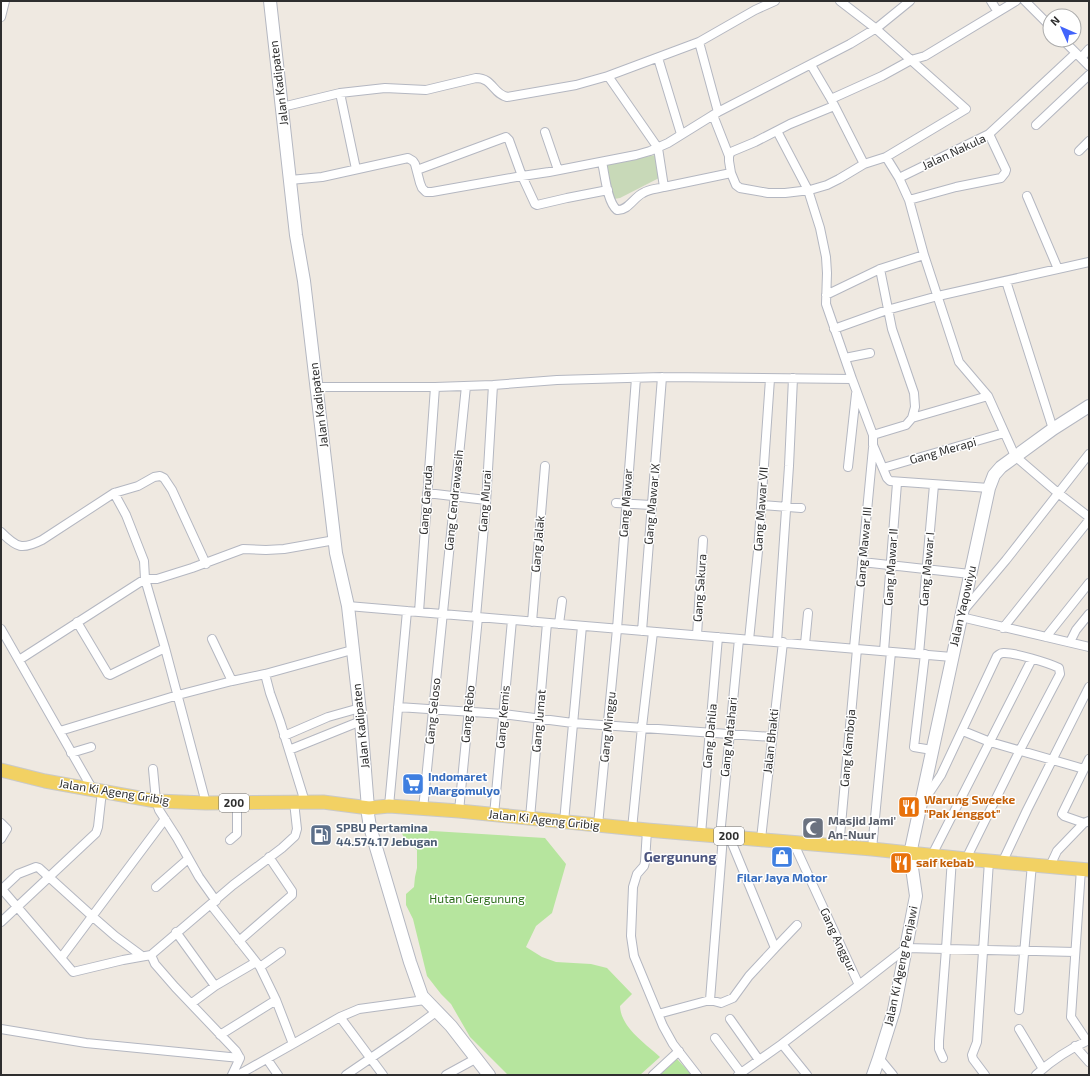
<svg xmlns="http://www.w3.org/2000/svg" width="1090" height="1076" font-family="'Exo 2',sans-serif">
<rect width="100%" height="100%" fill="#efe9e1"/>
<path fill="#b6e59e" d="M400,829L545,838L566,864L552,913L536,926L526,947L542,957L556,962L591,964L607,968L632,994L620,1006C621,1028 645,1043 660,1057L640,1075H508L470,1037L451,1004L441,994L427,976L413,919L406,905V894L414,887L415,877L417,868V850L405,840Z
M677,1059L692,1075H660Z"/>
<path fill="#c8d9b8" d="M655,155L659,178L620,198L614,199L608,185L605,165Z"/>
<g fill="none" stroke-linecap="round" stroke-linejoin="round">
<g stroke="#b4b7c1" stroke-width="10">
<path id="street" d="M840,1L875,28L966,109L886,157
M991,1L998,12
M1025,1L1050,26
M1,17L5,1
M1063,40L1089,66
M699,42L718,112
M658,58L681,134
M1081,58L1089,49
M811,65L831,99L864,164L886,157L899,178L909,200L924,255L959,362L988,396L1015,456L1058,493L1089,517
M608,76L658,148L664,187L731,173L736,185L740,188L768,193H785L810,190L827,185L839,179L864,164
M340,93L356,169
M831,99L882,76L911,60L925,56L1016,1
M282,107L340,93L385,88L426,90L476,78C493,78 493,94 507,97L576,85L608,76L699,42L755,10L775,1
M713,115L729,156
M1036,125L1089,75
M545,132L558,170
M989,134L1076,53
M1079,151L1089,141
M602,162C605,175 607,202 617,210C628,211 634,197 643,193C649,189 657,189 664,187
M417,170L506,137L509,140L522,176L535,204L537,205L567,198L608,190
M731,173L729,161V156L731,152L755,142L790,124L834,106
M899,178L989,134L1006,170L1005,173L1001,178L956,187L909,200
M290,180L322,177L408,158L413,161L415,164L420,183L422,188L426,192H432L522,176L549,172L636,155L650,151L668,143L718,112L850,44L878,27L910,1
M1027,196L1058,269
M1006,281L1053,429
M826,295L880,269L924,255
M834,329L887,310L938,296L1089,262
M845,358L870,353
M852,379L873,435V445L887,478L890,481L989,488
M317,387H435L493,385L557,380L662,377L852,379L826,304L827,273L826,257L820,228L808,190L777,131
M912,418L988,396
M873,435L906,425L912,418L915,407L914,393L892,329L880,269
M848,467L856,394
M883,468L1004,433
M114,493L126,515L144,561L145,579L165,648L206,803
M427,493L486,500
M616,503L651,505
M761,505L801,508
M1,532C17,548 22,550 42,540L114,493L138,486L154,477L160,476L164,478L172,490L206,564
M862,562L970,574
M348,606L952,657
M964,610L1006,560L1089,454
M419,612L435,387
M476,617L486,503L493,385
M961,617L1089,647
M77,622L108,674L110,675L165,648
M532,622L545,466
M559,624L562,601
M1003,628L1089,520
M1,629L93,790
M642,631L662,377
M697,635L703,540
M1046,637L1089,583
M212,639L232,681
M749,640L758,551L770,379
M777,642L789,466L793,378
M1070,642L1076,630L1089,614
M805,644L808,613
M854,648L873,448
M884,651L897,483
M919,654L934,485
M925,654L914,747L932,750
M19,660L145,579H157L192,568L243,549L266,550L284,549L335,540
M265,674L270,693L280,721L305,802
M398,707L503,714L573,723L772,737
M60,731L178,695L232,681L265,674L352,650
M963,731L990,742L1084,769
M284,736L328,717L360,708
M289,750L361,721
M71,753L91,747
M153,769L156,801L159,810L177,838L199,877L216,901
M923,802L941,775L997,656C1000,654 1000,653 1003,653C1013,652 1049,663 1059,668L1060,674L1019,752L966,859
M389,806L407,611
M423,809L466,386
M459,811L478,617
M494,815L512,620
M530,818L547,623
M564,822L582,626
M1,823L7,829L1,839
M1084,823L1064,816L1062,814L1089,759
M598,825L617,629L636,378
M632,829L642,727L653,632
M647,830L645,862L644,866L637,874L633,887L631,936L634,956L663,1026L673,1044L697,1075
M701,834L718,637
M720,836L739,639
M761,839L783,642
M230,840L237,834V803
M793,842L859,985L905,949
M839,847L857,649
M872,849L891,652
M932,855L1032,659
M1002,863L1027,810L1089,687
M1050,866L1057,851L1084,823L1089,821
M1081,869L1071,1017L1087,1041
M156,887L188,859
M1,888L73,972L123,960L151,955L155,964L175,987L236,1051L240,1058L232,1075
M2,889L18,874L36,867L39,868L92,916L115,936L142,956
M211,905L260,967L276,1000L220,1035
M1,922L96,833L98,827L102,791
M176,932L215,986
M239,941L292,895V891L269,857
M775,948L797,925
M906,948L1075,952
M151,955L233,885L282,848L295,836L297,829L294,802
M61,958L165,819
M260,967L281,952
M710,1000L723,836
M192,1003L215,986L256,962
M1019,1010L1032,864
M658,1014L710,1000L721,1003L733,998L749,976L775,948L729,836
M340,1017L359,1009L425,1000
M730,1019L759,1060
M1,1029L86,1043L240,1058
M1019,1029L1043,1069
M715,1038L741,1073
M293,1044L340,1017L383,1075
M782,1044L807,1075
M1075,1046L1089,1062
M879,1058L893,1075
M943,1058L939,1049V1041L946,949L952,858
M267,1059L278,1075
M238,1075L293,1044L276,1000
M346,1075L406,1034L436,1012
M446,1075L477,1058
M653,1075L679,1051
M738,1075L782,1044L859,985
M985,1075L973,1059L972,1055L977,1042L989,861
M1036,1075C1052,1060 1069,1049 1089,1040"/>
</g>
<g stroke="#b4b7c1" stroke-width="14">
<path id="secondary" d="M270,1L296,235L304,281L336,553L348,606L361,721L368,808
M367,808L370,827L410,962L422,996L451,1026L489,1075
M873,1075L879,1058L894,1010L916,896L910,854L989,488L994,475L1001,467L1053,429L1089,406"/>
</g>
<g stroke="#c9c9c9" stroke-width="15">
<path id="primary" d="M1,770L45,781L156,801L206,803L323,802L369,808L389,806L459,811L647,830L872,849L966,859L1089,870"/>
</g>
<use href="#street" stroke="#fff" stroke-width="8"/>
<use href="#secondary" stroke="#fff" stroke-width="12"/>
<use href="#primary" stroke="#f2d163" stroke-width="13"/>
</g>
<defs>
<g id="supermarket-square" transform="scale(1.15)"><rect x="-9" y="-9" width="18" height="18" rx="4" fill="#3f7fe0" stroke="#fff"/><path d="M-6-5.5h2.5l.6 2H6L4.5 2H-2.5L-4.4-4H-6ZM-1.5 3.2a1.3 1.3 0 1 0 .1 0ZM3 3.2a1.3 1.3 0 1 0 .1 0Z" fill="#fff"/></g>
<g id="restaurant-square" transform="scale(1.15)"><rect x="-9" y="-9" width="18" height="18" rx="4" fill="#e8710a" stroke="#fff"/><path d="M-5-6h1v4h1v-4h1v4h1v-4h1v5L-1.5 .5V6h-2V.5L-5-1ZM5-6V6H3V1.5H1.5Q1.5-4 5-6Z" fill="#fff"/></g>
<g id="mosque-square" transform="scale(1.15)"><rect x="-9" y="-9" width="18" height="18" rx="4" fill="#6b7280" stroke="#fff"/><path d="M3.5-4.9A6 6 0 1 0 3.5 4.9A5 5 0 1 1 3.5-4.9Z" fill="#fff"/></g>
<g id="fuel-square" transform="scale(1.15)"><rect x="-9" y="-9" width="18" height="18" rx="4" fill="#5c6f8a" stroke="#fff"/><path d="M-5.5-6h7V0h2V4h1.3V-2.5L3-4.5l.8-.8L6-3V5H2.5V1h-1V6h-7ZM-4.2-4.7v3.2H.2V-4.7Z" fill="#fff"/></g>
<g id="shop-square" transform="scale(1.15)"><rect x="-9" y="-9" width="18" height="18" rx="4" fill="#3f7fe0" stroke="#fff"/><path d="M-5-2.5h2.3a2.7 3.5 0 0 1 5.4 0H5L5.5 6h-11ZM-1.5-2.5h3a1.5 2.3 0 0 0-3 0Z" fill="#fff"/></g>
</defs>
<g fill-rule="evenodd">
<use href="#supermarket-square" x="413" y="784"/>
<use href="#restaurant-square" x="909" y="807"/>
<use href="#mosque-square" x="813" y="828"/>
<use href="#fuel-square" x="321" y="835"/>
<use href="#shop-square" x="782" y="857"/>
<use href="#restaurant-square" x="901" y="863"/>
</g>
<g text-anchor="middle" stroke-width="3" stroke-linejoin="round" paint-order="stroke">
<g fill="#fff" stroke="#6d6d6d" stroke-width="1">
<rect x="219" y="794" width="30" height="18" rx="3"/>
<rect x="714" y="827" width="30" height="18" rx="3"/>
</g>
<g font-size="11" font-weight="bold" fill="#2e2e2e">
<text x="234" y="807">200</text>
<text x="729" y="840">200</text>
</g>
<g font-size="12" fill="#2e2e2e" stroke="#fff">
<text transform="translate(279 83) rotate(-97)" y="4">Jalan Kadipaten</text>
<text transform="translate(954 152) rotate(-25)" y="4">Jalan Nakula</text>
<text transform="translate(319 405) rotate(-97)" y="4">Jalan Kadipaten</text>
<text transform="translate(943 451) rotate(-16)" y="4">Gang Merapi</text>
<text transform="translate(426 500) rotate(-86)" y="4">Gang Garuda</text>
<text transform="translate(454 500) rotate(-84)" y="4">Gang Cendrawasih</text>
<text transform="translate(485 501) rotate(-86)" y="4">Gang Murai</text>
<text transform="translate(626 503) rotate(-86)" y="4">Gang Mawar</text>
<text transform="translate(652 504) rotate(-85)" y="4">Gang Mawar IX</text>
<text transform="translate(761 509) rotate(-86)" y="4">Gang Mawar VII</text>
<text transform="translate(538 544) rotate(-85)" y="4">Gang Jalak</text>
<text transform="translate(864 547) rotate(-85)" y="4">Gang Mawar III</text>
<text transform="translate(891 567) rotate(-86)" y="4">Gang Mawar II</text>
<text transform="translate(927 569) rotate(-85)" y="4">Gang Mawar I</text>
<text transform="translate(700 588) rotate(-86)" y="4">Gang Sakura</text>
<text transform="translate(963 606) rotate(-77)" y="4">Jalan Yaqowiyu</text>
<text transform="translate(433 711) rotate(-84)" y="4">Gang Seloso</text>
<text transform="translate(468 714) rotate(-85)" y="4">Gang Rebo</text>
<text transform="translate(503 717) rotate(-85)" y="4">Gang Kemis</text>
<text transform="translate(539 721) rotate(-85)" y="4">Gang Jumat</text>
<text transform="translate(361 726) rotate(-96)" y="4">Jalan Kadipaten</text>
<text transform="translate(608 727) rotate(-84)" y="4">Gang Minggu</text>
<text transform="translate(710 736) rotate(-85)" y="4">Gang Dahlia</text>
<text transform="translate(729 737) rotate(-84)" y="4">Gang Matahari</text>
<text transform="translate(771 741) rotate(-84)" y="4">Jalan Bhakti</text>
<text transform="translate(848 748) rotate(-85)" y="4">Gang Kamboja</text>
<text transform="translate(114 792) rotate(9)" y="4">Jalan Ki Ageng Gribig</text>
<text transform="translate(544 820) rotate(6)" y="4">Jalan Ki Ageng Gribig</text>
<text transform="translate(838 940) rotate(65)" y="4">Gang Anggur</text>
<text transform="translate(901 966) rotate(-78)" y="4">Jalan Ki Ageng Penjawi</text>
</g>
<g font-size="12" font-weight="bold" fill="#366cbe" stroke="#fff" text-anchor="start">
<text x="428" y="781">Indomaret<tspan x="428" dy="14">Margomulyo</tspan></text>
<text x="782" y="882" text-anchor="middle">Filar Jaya Motor</text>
</g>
<g font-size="12" font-weight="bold" fill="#c56008" stroke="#fff" text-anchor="start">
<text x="924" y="804">Warung Sweeke<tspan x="924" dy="14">"Pak Jenggot"</tspan></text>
<text x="916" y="867">saif kebab</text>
</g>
<g font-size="12" font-weight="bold" fill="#5b616d" stroke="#fff" text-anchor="start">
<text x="828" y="825">Masjid Jami'<tspan x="828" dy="14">An-Nuur</tspan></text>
</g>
<g font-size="12" font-weight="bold" fill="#4e5e75" stroke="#fff" text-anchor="start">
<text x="336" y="832">SPBU Pertamina<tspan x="336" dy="14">44.574.17 Jebugan</tspan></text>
</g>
<g font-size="12" fill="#2c6e1b" stroke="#fff">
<text x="477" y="903">Hutan Gergunung</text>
</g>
<g font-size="14" font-weight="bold" fill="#4d5680" stroke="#fff">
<text x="680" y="862">Gergunung</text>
</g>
</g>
<rect width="1090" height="1076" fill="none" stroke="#2e2e2e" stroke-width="4"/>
<g transform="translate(1062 28) rotate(315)"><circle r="19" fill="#ffffff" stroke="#ababab"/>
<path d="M0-3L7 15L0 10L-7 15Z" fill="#4264fb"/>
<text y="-6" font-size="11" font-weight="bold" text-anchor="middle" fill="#2e2e2e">N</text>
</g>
</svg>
